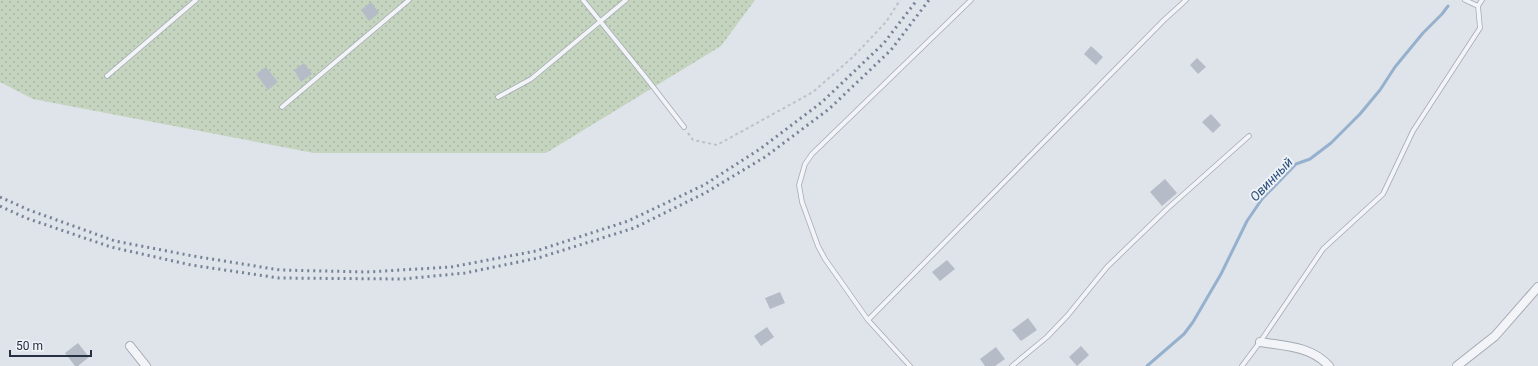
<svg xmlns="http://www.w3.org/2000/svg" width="1538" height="366" font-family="Roboto,sans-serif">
<defs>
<pattern id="park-dots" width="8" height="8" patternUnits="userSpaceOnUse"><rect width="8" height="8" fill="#c4d4bf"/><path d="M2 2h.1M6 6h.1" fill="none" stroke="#a8b6a5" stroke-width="1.8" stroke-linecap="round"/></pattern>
</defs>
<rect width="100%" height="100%" fill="#dfe3ea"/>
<path fill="url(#park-dots)" d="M0,0H755L721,46L546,153H314L33,99L0,82Z"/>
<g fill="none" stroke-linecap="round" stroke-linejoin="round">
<path stroke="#96b1ce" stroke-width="3" d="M1147,366L1184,334L1193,322L1221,274L1247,221L1262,199L1296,164L1310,159L1331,143L1360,114L1380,90L1395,67L1423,33L1442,14L1448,6"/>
</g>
<path fill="#b5bcc7" d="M371,2L379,13L369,21L361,10Z
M1091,46L1103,57L1096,65L1084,54Z
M1197,58L1206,67L1198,74L1190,65Z
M304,63L312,74L301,82L294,70Z
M266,67L278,82L268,90L256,74Z
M1211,114L1221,125L1213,133L1202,122Z
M1165,179L1177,193L1162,206L1150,192Z
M947,260L955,269L940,281L932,272Z
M780,292L785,303L770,309L765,298Z
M1028,318L1037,330L1021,341L1012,330Z
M767,327L774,337L761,346L754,336Z
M78,343L89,357L78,366H75L65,353Z
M1081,346L1089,355L1077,366L1069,357Z
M996,347L1005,359L995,366H985L980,359Z"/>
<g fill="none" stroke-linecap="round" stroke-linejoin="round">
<g stroke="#a4aab4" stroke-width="5.5">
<path id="service" d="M583,0L647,79L684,127
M1465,0L1478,6
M107,76L196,0
M498,97L531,79L626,0
M282,107L409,0
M868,320L1164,20L1186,0
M910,366L868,320L825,259L818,246L802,202L799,185L805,164L812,154L971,0
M1012,366L1047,337L1068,315L1107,267L1168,208L1249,136
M1242,366L1260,342L1323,249L1383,194L1413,131L1480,28L1478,6L1482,0"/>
</g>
<g stroke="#a4aab4" stroke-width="10">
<path id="minor" d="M1260,342C1285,346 1311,346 1329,366
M130,346L146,366
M1457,366L1495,336L1538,287"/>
</g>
<path stroke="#bdc1c8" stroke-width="2" stroke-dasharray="3 3" stroke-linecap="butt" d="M688,133L693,140L717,145L813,92L853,57L886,22L900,0"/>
<use href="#service" stroke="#f2f4f7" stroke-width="4"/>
<use href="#minor" stroke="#f2f4f7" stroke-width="8"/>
<path stroke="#768295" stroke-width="3" stroke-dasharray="2 4" stroke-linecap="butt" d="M0,197L29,210L115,241L193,256L280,270L367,272L451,267L536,251L628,221L704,185L760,149L822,102L884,43L917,0
M0,206L26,218L111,247L191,265L279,278L403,279L465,273L538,258L634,228L705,193L765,157L829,109L891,50L929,0"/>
</g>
<g text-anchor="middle" stroke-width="4" stroke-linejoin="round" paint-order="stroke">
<g font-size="13" font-style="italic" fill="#2c507a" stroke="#eef2f7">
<text transform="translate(1271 179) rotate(-46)" y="5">Овинный</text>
</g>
</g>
<path d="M10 350v6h81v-6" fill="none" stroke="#263042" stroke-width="2"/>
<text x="16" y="350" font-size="12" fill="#263042" stroke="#eef2f7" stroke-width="3" paint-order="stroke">50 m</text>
</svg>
